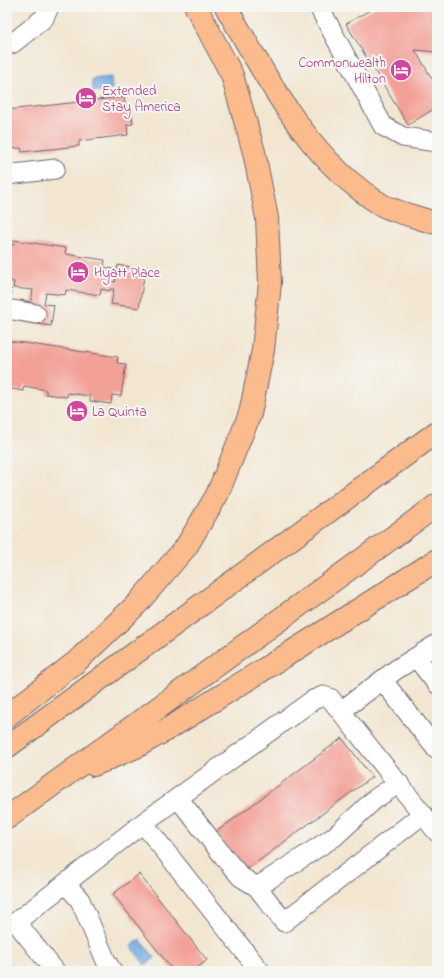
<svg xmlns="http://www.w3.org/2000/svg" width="444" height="978" font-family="'Indie Flower',sans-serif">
<rect width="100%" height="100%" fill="#f6f6f2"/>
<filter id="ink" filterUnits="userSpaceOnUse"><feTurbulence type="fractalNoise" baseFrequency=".025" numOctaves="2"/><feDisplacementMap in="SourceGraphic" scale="8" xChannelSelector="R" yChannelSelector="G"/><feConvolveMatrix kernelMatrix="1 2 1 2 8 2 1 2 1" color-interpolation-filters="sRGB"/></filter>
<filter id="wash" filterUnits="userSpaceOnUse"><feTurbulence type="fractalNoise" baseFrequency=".012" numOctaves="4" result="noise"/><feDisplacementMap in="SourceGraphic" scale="16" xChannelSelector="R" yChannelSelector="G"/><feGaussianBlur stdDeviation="0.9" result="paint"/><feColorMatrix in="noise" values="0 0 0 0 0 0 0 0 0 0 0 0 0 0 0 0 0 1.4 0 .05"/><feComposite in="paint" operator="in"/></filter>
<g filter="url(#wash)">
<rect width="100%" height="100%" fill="#f2e6d1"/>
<path fill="#76ace4" stroke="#4c6790" d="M111,77L112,89L93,92L92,79Z
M140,939L155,958L145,965L131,946Z"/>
<g id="blocks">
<path fill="#f3a097" d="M375,7H437V52L415,50L437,87V107L408,125L346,24Z
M124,97L126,111H131L133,124L127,125L128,135L79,141V146L22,152L21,148L7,149V110Z
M14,240L66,248L65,254L105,260L104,267L113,269L111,281L115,282L118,265L145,270L139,308L111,304L114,289H110V291L101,289L100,295L66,290L65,295L46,293L44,304L54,305L51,326L18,321L21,300L31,302L33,290L13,288L14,282L7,281V244L14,245Z
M10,341L118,357L117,363L126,364L121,396L112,395L111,404L90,401V396L68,393L67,397L46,394V390L24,386L23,391L7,388V346L9,347Z
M342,738L372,777L245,871L216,832Z
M139,874L207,960L195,970L196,971H167L171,968L113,894Z
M7,960L16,971H7Z"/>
</g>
</g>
<g filter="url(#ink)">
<use href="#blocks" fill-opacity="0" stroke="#6b6770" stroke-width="1"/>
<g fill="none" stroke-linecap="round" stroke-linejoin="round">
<g stroke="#6b6770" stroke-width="21">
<path id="minor" d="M319,7L383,126L403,137L437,142
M7,45L13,43L44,18L49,7
M7,175L55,169
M7,309L36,314
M416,657L437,684
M383,681L437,750
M341,711L397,669L437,644
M178,798L228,862L241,877L257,887L284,922L423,814
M143,823L260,971
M66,884L80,900L106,961L112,971
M257,887L334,837L375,799L399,783
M55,971L16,922L143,823L313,700L323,696L330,698L437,832"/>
</g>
<g stroke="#6b6770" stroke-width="24">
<path id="highway" d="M226,7C268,79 308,160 382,205C393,211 417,217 431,222L437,223
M7,716L76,662L137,604L186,547L217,495L250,414L263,350L270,283L267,218L254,152L232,75L196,7
M7,747L437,432
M94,765L136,747L171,727L282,658L437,560
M7,818L437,505"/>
</g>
<path stroke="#6b6770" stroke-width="2.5" stroke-dasharray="1 3" stroke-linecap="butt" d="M7,289H11V294"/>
<use href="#minor" stroke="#fff" stroke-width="19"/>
<use href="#highway" stroke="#fbbb8c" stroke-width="22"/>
</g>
</g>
<defs>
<g id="hotel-disc" transform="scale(1.15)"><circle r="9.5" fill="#d1479c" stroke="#f6f6f2"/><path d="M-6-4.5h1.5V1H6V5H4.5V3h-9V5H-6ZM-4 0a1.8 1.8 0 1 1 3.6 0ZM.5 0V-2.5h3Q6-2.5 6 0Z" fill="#fff"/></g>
</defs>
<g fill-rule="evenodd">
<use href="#hotel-disc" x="401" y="70"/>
<use href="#hotel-disc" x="86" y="98"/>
<use href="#hotel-disc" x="78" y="272"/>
<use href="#hotel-disc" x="77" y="411"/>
</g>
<g text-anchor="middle" stroke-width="4" stroke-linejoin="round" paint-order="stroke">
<g font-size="14" fill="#b23c85" stroke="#f6f6f2" text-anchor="start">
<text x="386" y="67" text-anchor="end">Commonwealth<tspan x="386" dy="16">Hilton</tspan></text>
<text x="102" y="95">Extended<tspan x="102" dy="16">Stay America</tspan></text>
<text x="94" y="277">Hyatt Place</text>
<text x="92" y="416">La Quinta</text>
</g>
</g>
<rect width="444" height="978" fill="none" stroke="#f6f6f2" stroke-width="24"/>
</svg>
